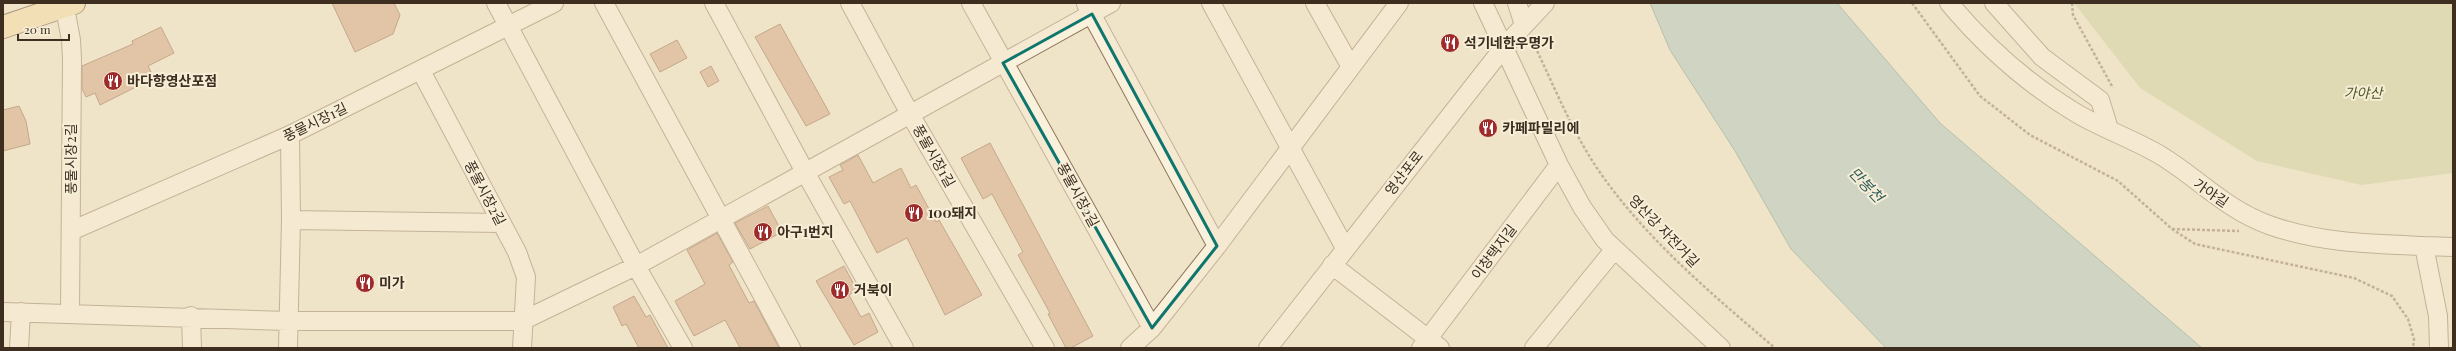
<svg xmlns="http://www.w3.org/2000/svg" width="2456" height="351" font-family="'Playfair Display','Noto Sans KR',serif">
<rect width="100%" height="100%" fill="#f0e4c8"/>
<path fill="#c9cf9b" d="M2074,3H2453V173L2361,185L2257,161L2140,88Z"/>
<path fill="#a9c4bc" stroke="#6f938a" d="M1650,3H1837L1940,123L2202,348H1886L1791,249L1735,151L1670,50Z"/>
<path fill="#cf9f7d" stroke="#8d5f41" d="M332,3H394L400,15L393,34L355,52Z
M780,24L830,114L806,126L755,37Z
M161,27L174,53L148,66L152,74L145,77L138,86L100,105L95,93L86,97L82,89V66L133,44L132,41Z
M677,40L687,58L660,72L650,54Z
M711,66L719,81L708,87L700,72Z
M19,106L26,121L30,144L3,151V110Z
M990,143L1093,336L1071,348H1066L1048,314L1050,313L1018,255L1023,252L992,194L983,199L961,158Z
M858,155L873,183L901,168L911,188L916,185L936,222L939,220L982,295L945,315L907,238L877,253L850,201L844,204L829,177L843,170L840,165Z
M768,206L782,232L750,249L735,223Z
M717,233L733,262L729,265L749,303L754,301L779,348H740L725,320L694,336L675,301L705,284L687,250Z
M844,266L857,290L849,295L861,317L869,313L878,332L854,345L816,281Z
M634,296L646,317L650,315L668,348H639L626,324L622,326L613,307Z"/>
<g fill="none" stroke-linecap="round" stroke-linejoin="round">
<g stroke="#8d765c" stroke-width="20">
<path id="minor" d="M64,3L71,40L72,59L70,313
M496,3L636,266L683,348
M604,3L791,348
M714,3L805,172L904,348
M850,3L910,114L1045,348
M971,3L1152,328
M1211,3L1345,248
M1315,3L1351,67
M1483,3L1559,165L1582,207L1605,240L1721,348
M1517,3L1524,25
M1949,3C1985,46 2028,84 2076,113C2103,129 2133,139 2160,155C2198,178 2225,209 2269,225C2319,243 2371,244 2424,246L2438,316L2439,348
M1994,3L2042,57L2100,100L2109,129
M1086,4L1217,246
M421,71L517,252L526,277L522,348
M291,220L501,223
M71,231L290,135L554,3
M2424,246L2453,247
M1332,265L1440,348
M3,312L288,321H522L636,266L1111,3
M191,316L192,348
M19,348L21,312
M288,348L291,220L290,135
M1130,348L1152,328L1217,246L1399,3
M1268,348L1504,47L1545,3
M1421,348L1559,165
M1534,348L1614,250"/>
</g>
<g stroke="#5b4430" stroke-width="24">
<path id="major" d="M3,27L74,3"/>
</g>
<path stroke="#8d765c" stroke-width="2.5" stroke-dasharray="3 2" stroke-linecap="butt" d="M1912,3L1980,96L2030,135L2118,181L2172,229L2195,244L2354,278L2392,296L2408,319L2414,339L2413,348
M2072,3L2073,15L2113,88
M1533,42C1554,86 1573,134 1601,174C1649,242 1713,295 1775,348
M2172,229L2239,231"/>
<use href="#minor" stroke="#faf1dc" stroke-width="18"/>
<use href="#major" stroke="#f3d9a0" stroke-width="22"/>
</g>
<path d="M0 0H2456V351H0ZM1092,14L1217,246L1152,328L1003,63Z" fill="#f0e4c8" fill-opacity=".55" fill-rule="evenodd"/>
<path fill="none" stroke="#0f766e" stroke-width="3" stroke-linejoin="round" d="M1092,14L1217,246L1152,328L1003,63Z"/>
<defs>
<g id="restaurant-disc" transform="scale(1)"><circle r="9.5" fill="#9e2a2b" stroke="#f7eed8"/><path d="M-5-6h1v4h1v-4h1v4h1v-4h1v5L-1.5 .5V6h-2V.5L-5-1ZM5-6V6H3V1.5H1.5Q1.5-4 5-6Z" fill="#fff"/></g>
</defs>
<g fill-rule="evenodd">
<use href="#restaurant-disc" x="1450" y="43"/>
<use href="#restaurant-disc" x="113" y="81"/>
<use href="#restaurant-disc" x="1488" y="128"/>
<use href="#restaurant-disc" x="914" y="213"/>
<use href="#restaurant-disc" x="763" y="232"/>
<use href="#restaurant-disc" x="365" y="283"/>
<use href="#restaurant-disc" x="840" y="290"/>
</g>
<g text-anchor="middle" stroke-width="4" stroke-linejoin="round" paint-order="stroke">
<g font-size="14" font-weight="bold" fill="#3d2e20" stroke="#f7eed8" text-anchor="start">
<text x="1464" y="48">석기네한우명가</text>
<text x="127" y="86">바다향영산포점</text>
<text x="1502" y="133">카페파밀리에</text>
<text x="928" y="218">100돼지</text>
<text x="777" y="237">아구1번지</text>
<text x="379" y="288">미가</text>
<text x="854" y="295">거북이</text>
</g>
<g font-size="14" font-style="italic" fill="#4d5a26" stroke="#f7eed8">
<text x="2363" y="98">가야산</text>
</g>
<g font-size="14" fill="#3d2e20" stroke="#f7eed8">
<text transform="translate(315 122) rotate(-26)" y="5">풍물시장1길</text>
<text transform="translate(934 156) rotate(60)" y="5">풍물시장1길</text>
<text transform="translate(71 159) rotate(-90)" y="5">풍물시장2길</text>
<text transform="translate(1404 173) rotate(-52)" y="5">영산포로</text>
<text transform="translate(485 193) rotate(62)" y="5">풍물시장2길</text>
<text transform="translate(2211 193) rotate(34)" y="5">가야길</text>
<text transform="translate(1078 195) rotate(61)" y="5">풍물시장2길</text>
<text transform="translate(1664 231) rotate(46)" y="5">영산강 자전거길</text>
<text transform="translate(1494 252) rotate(-53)" y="5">이창택지길</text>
</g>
<g font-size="15" font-style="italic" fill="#2f5d5a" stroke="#f7eed8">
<text transform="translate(1866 185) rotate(46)" y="5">만봉천</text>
</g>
</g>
<rect width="2456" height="351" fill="none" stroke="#3d2e20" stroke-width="8"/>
<path d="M18 34v6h51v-6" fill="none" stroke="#3d2e20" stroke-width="2"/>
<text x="24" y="34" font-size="12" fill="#3d2e20" stroke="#f7eed8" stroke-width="3" paint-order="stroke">20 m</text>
</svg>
